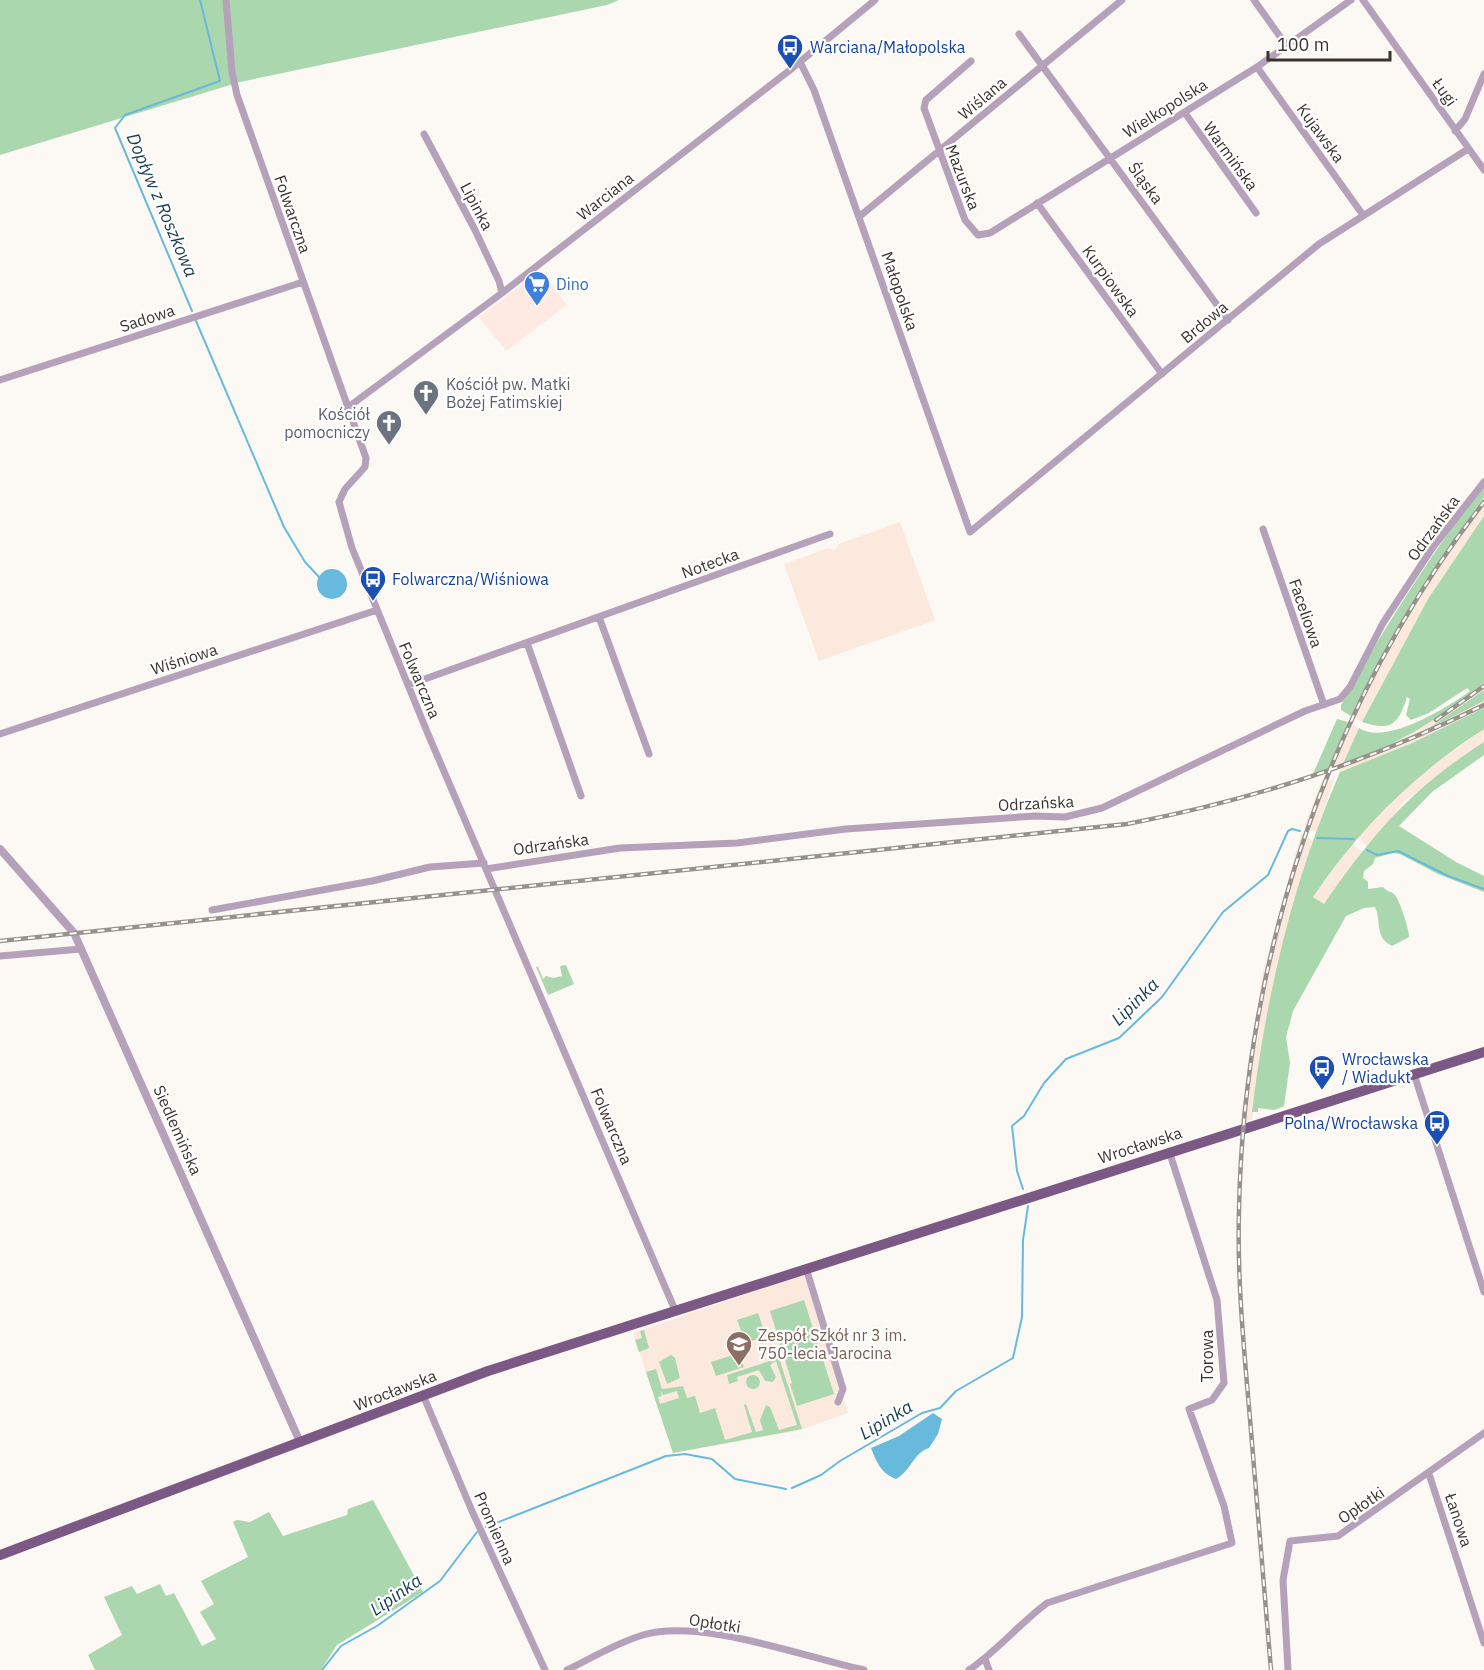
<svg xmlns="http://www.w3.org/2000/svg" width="1484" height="1670" font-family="'IBM Plex Sans',sans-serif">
<rect width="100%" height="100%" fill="#fcf8f4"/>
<path fill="#feeae3" d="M541,270L567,305L506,351L479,317Z"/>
<path fill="#fce9dd" d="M1484,497V516L1428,599L1362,722L1351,716L1413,600Z
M900,522L935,620L819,661L784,564L828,548L835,550L839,544Z
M1484,683L1483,691L1432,727L1484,701V708L1412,743L1340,772L1343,764H1331L1348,722L1359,728L1344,764L1401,739L1459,703Z
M1484,729V742L1405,801L1368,846L1357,837L1418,776Z
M1335,777L1316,832L1304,827L1322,780L1328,782Z
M1301,835L1313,840L1276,968L1252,1120L1240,1122L1263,971Z
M1352,844L1362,852L1324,904L1313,897Z
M804,1274L848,1413L798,1431L673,1453L633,1333Z"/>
<path fill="#aad7ad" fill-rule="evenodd" d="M0,0H619L607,5L240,82L0,155Z
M1484,484V497L1413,600L1351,716L1341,710V705C1384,628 1430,555 1484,484Z
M1484,516V683C1443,717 1394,747 1343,764L1359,728C1385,746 1447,708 1470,691L1467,688L1429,713L1411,720L1406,715L1410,699L1407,697C1398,726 1390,731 1362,722L1428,599Z
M1484,690V701L1428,729Z
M1484,708V729C1414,774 1359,829 1313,897L1324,904C1373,833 1411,789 1484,742V755L1432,792L1399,826L1456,862L1484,876V892L1438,874L1400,854L1393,853L1375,858L1373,864L1364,871L1363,878L1368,882V889L1383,887C1387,892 1391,891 1395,895C1399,899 1410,932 1409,937L1392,946C1374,937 1382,922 1375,907L1364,908L1346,916L1293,1011L1286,1037L1290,1063L1284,1106L1275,1110L1258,1108V1112H1252C1266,995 1293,880 1340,772L1412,743Z
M1337,719L1348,722L1330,766L1326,771L1312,776Z
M566,965L574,984L548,995L536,967L542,966L538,967L543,979L546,976L553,978L562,976L560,966Z
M804,1300L834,1394L797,1406L790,1384L792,1383L770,1311Z
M758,1313L766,1336L746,1343L737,1320Z
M644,1330L649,1348L639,1352L635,1340L642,1338L640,1331Z
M739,1353L744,1367L716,1376L711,1362Z
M671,1355L675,1358L680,1378L667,1384L659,1362Z
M779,1358L802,1429L673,1453L646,1372L656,1369L662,1389L683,1386L687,1398L695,1396L700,1413L715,1408L725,1440L752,1432L744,1405L746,1404L756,1432L763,1430L760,1420L766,1405L770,1407L779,1430L797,1425L776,1361L770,1365L776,1377L773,1382L765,1381L759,1370L737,1377L738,1381L729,1384L727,1375ZM660,1390L663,1395L677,1391L679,1398L660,1404L658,1397L662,1396Z
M746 1382a7 7 0 1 1 14 0a7 7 0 1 1-14 0Z
M373,1500L423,1592L337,1645L321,1670H95L88,1655L122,1635L104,1597L132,1586L137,1594L160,1584L166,1596L174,1593L202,1646L216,1639L200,1612L214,1604L201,1581L248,1557L233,1522L237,1520L250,1522L269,1512L283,1536L347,1515L348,1509Z"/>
<path fill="#67badc" d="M317 584a15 15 0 1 1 30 0a15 15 0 1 1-30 0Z
M933,1413L942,1419L938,1434L929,1448C914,1452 911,1471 896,1479C881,1473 877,1463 871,1448L899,1436Z"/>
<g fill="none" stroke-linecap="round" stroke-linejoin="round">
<path stroke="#67badc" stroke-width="2" d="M192,311L115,128L125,115L220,81L200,0
M196,321L284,527L305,562L319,577
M1317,838L1354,839
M1367,850L1377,855L1398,851L1448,876L1484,889
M1023,1189L1017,1171L1012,1126L1024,1116L1044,1083L1066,1059L1119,1038L1162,997L1223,912L1268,875L1288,831L1292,829L1300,831
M792,1488L821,1475L840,1461L922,1413L940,1408L956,1391L1013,1358L1022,1317L1023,1240L1028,1206
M486,1527L666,1456L685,1454L712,1459L735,1479L786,1489
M322,1670L341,1646L377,1626L440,1581L477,1532"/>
<path stroke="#b6a1bb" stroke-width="7" d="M226,0L232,72L237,95L366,458L365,467L345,489L339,502L352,548L428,734L675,1310
M1254,0L1286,45
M1363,0L1484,170
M1019,34L1228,320
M971,61L926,100L924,108L965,220L978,235L990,233L1257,67L1351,0
M800,62L814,90L970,532L1319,244L1468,149
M1257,67L1363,215
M1185,113L1256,213
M1455,131L1465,119L1484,74
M424,134L475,230L499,281L502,293
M1037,203L1162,374
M860,216L1122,0
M0,380L303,282
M347,408L502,293L790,70L875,0
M1263,529L1324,705
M599,617L649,754
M527,643L581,796
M408,685L830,534
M0,734L377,610
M486,869L620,848L737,843L846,829L1035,816L1065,817L1102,808L1305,711L1340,699L1350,687L1383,623L1433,547L1484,482
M212,910L372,881L430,867L484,863
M0,956L81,949
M1414,1074L1484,1292
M806,1268L843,1389L838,1402
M423,1395L472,1511L545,1670
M1429,1474L1484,1643
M985,1659L989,1670
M567,1670C592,1658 616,1643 643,1635C701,1618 804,1657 864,1670
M969,1670C998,1650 1019,1624 1047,1603L1232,1543L1224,1506L1189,1409L1212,1400L1224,1383L1217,1300L1169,1151
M1288,1670L1283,1580L1290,1541L1338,1536L1484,1433"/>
<path stroke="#b6a1bb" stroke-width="8" d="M0,849L74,933L300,1442"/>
<path stroke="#7c5985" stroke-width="10" d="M0,1555L488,1371L1484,1052"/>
<g stroke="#97918c" stroke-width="4.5">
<path id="rail" d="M1436,720L1484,686
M0,941L1127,824C1257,799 1365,763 1484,705
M1271,1670C1264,1586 1257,1503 1250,1419C1244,1349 1237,1280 1239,1210C1244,957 1328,703 1484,502"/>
</g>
<use href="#rail" stroke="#fff" stroke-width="2" stroke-dasharray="7" stroke-linecap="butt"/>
</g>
<defs>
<g id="bus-pin" transform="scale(1.35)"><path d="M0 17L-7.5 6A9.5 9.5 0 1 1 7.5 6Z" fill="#1a4fb4" stroke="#fff"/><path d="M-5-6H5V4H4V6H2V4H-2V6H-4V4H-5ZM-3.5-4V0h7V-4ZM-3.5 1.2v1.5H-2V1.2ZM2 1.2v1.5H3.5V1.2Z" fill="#fff"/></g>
<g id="supermarket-pin" transform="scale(1.35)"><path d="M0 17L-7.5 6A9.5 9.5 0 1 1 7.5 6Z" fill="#3f7fe0" stroke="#fff"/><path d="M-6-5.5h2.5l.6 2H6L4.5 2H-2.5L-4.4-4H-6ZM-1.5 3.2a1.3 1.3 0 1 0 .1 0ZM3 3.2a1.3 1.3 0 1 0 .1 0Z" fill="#fff"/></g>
<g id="church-pin" transform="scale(1.35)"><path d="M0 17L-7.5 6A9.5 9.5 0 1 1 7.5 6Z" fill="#6b7280" stroke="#fff"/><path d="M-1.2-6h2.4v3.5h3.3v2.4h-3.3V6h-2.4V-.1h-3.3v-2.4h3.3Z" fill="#fff"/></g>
<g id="school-pin" transform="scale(1.35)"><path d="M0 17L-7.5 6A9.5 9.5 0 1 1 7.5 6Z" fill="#8d6e63" stroke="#fff"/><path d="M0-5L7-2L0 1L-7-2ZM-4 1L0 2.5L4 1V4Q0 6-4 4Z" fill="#fff"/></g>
</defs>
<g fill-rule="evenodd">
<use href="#bus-pin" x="790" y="47"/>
<use href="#supermarket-pin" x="537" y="284"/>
<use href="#church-pin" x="426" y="393"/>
<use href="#church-pin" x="389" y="423"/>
<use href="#bus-pin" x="373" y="579"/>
<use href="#bus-pin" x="1322" y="1068"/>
<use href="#bus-pin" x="1437" y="1123"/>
<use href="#school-pin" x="739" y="1344"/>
</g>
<g text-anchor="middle" stroke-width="4.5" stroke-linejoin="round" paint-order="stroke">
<g font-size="16" fill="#164399" stroke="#fff" text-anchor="start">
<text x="810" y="53">Warciana/Małopolska</text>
<text x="392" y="585">Folwarczna/Wiśniowa</text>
<text x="1342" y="1065">Wrocławska<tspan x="1342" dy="18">/ Wiadukt</tspan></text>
<text x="1418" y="1129" text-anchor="end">Polna/Wrocławska</text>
</g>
<g font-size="16" fill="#3c332d" stroke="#fff">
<text transform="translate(1445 92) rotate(55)" y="6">Ługi</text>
<text transform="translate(982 98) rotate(-40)" y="6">Wiślana</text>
<text transform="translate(1165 108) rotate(-32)" y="6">Wielkopolska</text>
<text transform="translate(1321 133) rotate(54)" y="6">Kujawska</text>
<text transform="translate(1231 156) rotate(54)" y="6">Warmińska</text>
<text transform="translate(963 177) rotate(69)" y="6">Mazurska</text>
<text transform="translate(1146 183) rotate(54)" y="6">Śląska</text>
<text transform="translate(605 196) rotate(-38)" y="6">Warciana</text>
<text transform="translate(477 206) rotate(62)" y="6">Lipinka</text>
<text transform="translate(293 214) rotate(71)" y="6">Folwarczna</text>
<text transform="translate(1111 281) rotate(54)" y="6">Kurpiowska</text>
<text transform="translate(900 291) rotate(71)" y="6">Małopolska</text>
<text transform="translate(147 318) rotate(-18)" y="6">Sadowa</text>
<text transform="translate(1204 322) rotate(-40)" y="6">Brdowa</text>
<text transform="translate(1433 528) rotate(-54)" y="6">Odrzańska</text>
<text transform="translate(710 563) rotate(-20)" y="6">Notecka</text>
<text transform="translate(1306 613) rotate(71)" y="6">Faceliowa</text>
<text transform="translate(184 659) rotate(-18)" y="6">Wiśniowa</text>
<text transform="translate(420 680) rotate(67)" y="6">Folwarczna</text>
<text transform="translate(1036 803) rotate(-3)" y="6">Odrzańska</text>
<text transform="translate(551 844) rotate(-8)" y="6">Odrzańska</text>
<text transform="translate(612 1126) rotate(67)" y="6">Folwarczna</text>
<text transform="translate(178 1130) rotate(66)" y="6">Siedlemińska</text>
<text transform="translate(1140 1145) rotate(-18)" y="6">Wrocławska</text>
<text transform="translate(1207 1356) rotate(-90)" y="6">Torowa</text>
<text transform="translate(395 1390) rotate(-21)" y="6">Wrocławska</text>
<text transform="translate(1361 1505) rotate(-34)" y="6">Opłotki</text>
<text transform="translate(1459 1520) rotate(72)" y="6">Łanowa</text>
<text transform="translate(495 1528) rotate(66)" y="6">Promienna</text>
<text transform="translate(715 1623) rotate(9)" y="6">Opłotki</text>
</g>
<g font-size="16" fill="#366cbe" stroke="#fff" text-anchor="start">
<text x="556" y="290">Dino</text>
</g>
<g font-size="16" fill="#5b616d" stroke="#fff" text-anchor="start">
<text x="446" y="390">Kościół pw. Matki<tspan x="446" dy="18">Bożej Fatimskiej</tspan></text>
<text x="370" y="420" text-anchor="end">Kościół<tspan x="370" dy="18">pomocniczy</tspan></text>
</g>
<g font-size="16" fill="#785e54" stroke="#fff" text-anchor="start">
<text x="758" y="1341">Zespół Szkół nr 3 im.<tspan x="758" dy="18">750-lecia Jarocina</tspan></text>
</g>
<g font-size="18" font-style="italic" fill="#173d4c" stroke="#fff">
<text transform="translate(162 205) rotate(67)" y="6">Dopływ z Roszkowa</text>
<text transform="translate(1135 1002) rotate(-45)" y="6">Lipinka</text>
<text transform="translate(886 1420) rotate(-31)" y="6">Lipinka</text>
<text transform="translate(396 1595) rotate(-35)" y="6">Lipinka</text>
</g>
</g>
<path d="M1268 51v9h122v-9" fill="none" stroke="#3c332d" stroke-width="3"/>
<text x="1277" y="51" font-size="18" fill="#3c332d" stroke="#ffffff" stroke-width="4.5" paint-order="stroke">100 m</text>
</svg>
